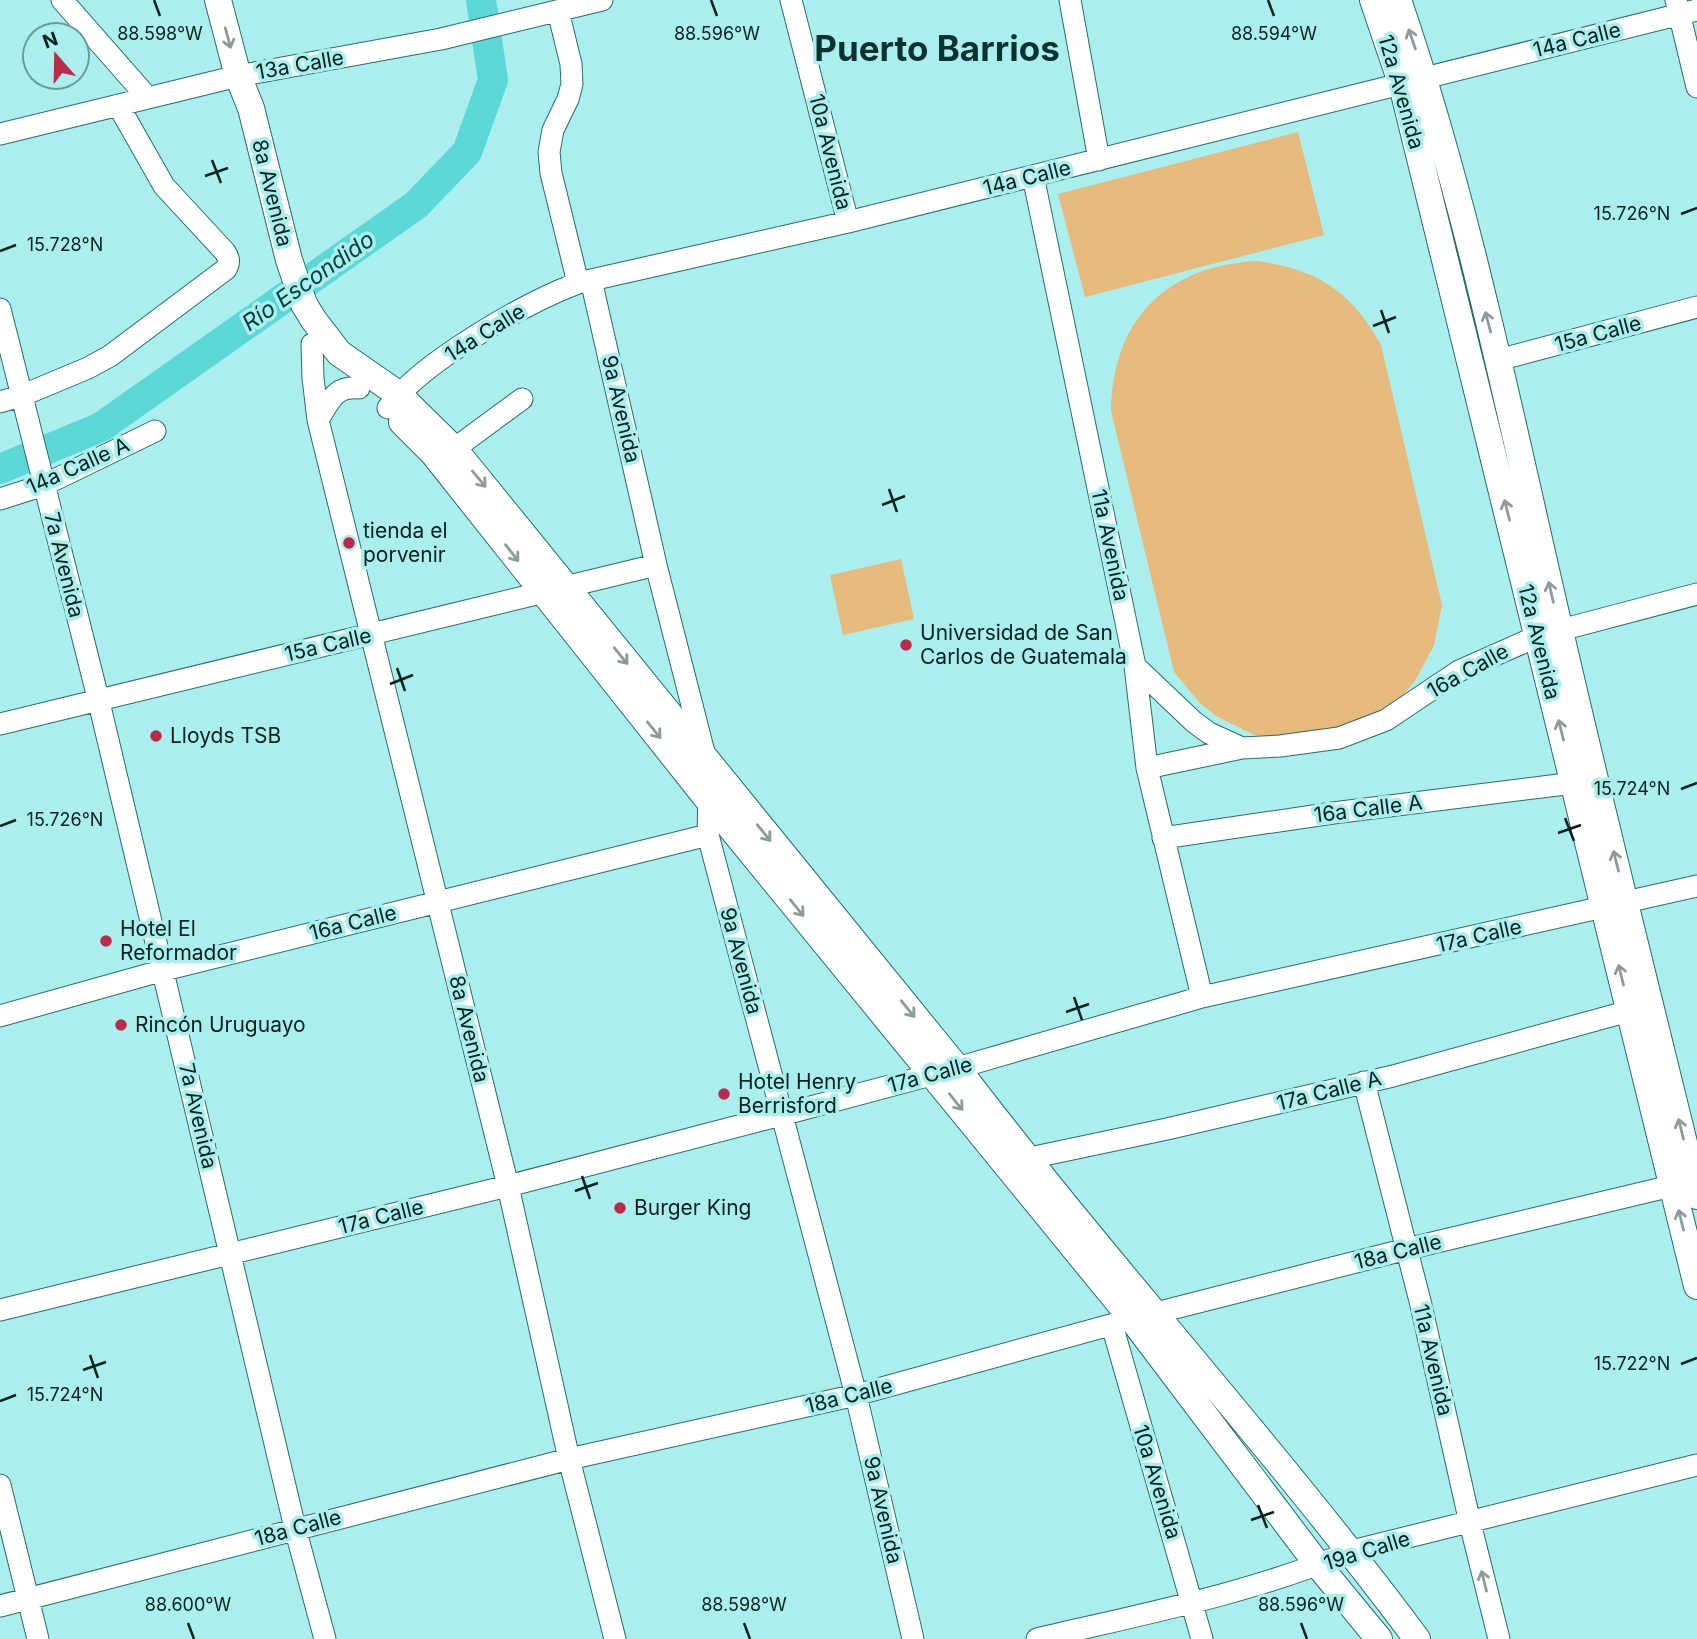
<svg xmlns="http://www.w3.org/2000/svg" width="1697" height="1639" font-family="Inter,sans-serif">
<rect width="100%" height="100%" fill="#aaefee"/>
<path fill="#e6b97c" d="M1298,132L1324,235L1085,297L1058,194Z
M1257,261C1317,269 1352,292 1381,345L1442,605L1434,645L1415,681L1402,696L1352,731L1272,739L1252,734L1216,716L1200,703L1174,672L1111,411C1113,319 1166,266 1257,261Z
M901,559L914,619L843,635L830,575Z"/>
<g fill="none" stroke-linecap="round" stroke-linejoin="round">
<path stroke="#5bd8d6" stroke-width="30" d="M0,469L101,427L416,205L467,152L493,80L481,0"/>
<g stroke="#256c6b" stroke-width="23">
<path id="minor" d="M62,0L148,98
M791,0L848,222
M1070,0L1099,160
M1676,0L1697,87
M558,11L571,64L572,84L568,99L553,130L549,152L551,173L578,283
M0,134L238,76L441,39L602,0
M1033,176L1135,666L1147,768L1202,997
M591,280L656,565L705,756
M0,309L98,698L295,1528L325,1639
M312,344L313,378L318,420L508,1186L569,1459L615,1639
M1498,360L1697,307
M0,402L21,396L88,368L110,356L226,269C230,262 229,258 225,252L164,186L118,105
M388,408C420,363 525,303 578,283L848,222L1697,10
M318,420C330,401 334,386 359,388
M454,449L522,399
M0,499L44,485L155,431
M1135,666L1194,722L1209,733L1242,748
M0,724L656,565
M1147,768L1242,748L1280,746L1339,738L1386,720L1459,671L1538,636L1697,594
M709,795L708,835L856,1395L913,1639
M1163,838L1333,813L1574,783
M0,1016L164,970L708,835
M1364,1082L1421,1305L1470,1523L1499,1639
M1025,1159L1167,1129L1393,1076L1629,1011
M0,1310L508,1186L781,1115L957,1068L1202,997L1697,886
M1112,1325L1202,1639
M0,1485L38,1639
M0,1606L569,1459L856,1395L1132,1319L1407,1249L1688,1182
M1037,1639C1143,1614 1252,1593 1352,1551L1697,1465"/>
</g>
<g stroke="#256c6b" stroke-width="28">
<path id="major" d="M218,0L238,76L251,108L289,260L304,304L313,319L339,353L398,394L454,449L957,1068C1105,1263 1271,1443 1417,1639
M1373,0L1402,85L1697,1286
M1398,0C1467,201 1509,411 1557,618C1601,811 1650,1003 1697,1196
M402,422L433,453L709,801L1132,1319L1318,1565L1379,1639"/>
</g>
<use href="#minor" stroke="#fff" stroke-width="21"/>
<use href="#major" stroke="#fff" stroke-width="26"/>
</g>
<defs><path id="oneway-shaft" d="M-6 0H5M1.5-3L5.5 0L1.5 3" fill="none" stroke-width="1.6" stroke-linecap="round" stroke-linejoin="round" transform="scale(1.75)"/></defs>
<g stroke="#8e9b9b">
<use href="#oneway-shaft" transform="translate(228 38) rotate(75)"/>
<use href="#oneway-shaft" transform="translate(1412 39) rotate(-109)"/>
<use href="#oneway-shaft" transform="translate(1488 322) rotate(-105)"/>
<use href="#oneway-shaft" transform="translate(479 479) rotate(50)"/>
<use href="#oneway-shaft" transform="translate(1507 510) rotate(-104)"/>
<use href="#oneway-shaft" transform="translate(512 553) rotate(52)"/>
<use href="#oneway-shaft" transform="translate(1551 592) rotate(-103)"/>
<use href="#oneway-shaft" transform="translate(621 656) rotate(51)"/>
<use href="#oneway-shaft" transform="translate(654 730) rotate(51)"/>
<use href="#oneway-shaft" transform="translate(1561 730) rotate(-104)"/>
<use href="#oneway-shaft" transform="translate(764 833) rotate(51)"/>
<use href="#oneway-shaft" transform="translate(1616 861) rotate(-104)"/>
<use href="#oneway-shaft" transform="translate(797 908) rotate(51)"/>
<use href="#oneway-shaft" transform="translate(1621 975) rotate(-104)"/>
<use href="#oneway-shaft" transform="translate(908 1009) rotate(51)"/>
<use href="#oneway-shaft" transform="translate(956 1102) rotate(51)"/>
<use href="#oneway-shaft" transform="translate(1681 1129) rotate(-104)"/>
<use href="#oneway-shaft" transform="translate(1681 1220) rotate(-104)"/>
<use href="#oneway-shaft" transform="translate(1484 1581) rotate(-104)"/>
</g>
<path fill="none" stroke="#032020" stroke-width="2.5" d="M154,0L160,16M711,0L717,16M1268,0L1274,16M212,160L221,183M205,176L228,168M1681,214L1697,208M0,251L16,245M1381,310L1389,333M1373,326L1396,317M889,489L897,512M882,505L905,496M397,668L405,691M390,684L413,675M1681,789L1697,783M1565,818L1574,841M0,826L16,820M1558,833L1581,825M1074,997L1082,1020M1066,1012L1089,1004M582,1176L590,1199M575,1191L598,1183M90,1355L98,1378M1681,1364L1697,1358M83,1370L106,1362M0,1401L16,1395M1258,1505L1267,1528M1251,1520L1274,1512M188,1623L194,1639M744,1623L750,1639M1301,1623L1307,1639"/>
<g fill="#bb2a49" stroke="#aaefee" stroke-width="2.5">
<circle cx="349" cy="543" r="7"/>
<circle cx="906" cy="645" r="7"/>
<circle cx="156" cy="736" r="7"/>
<circle cx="106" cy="941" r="7"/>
<circle cx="121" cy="1025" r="7"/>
<circle cx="724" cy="1094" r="7"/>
<circle cx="620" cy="1208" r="7"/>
</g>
<g text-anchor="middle" stroke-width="7" stroke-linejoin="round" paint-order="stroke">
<g font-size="21" fill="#032020" stroke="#aaefee">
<text transform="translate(1577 40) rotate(-14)" y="7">14a Calle</text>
<text transform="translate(300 65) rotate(-10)" y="7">13a Calle</text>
<text transform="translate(1401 92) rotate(74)" y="7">12a Avenida</text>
<text transform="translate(830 152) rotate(76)" y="7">10a Avenida</text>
<text transform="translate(1027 178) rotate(-14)" y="7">14a Calle</text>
<text transform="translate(272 193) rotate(76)" y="7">8a Avenida</text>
<text transform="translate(485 333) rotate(-32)" y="7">14a Calle</text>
<text transform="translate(1598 334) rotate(-15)" y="7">15a Calle</text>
<text transform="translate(621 409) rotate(77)" y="7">9a Avenida</text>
<text transform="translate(78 466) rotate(-24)" y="7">14a Calle A</text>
<text transform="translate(1110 545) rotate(78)" y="7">11a Avenida</text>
<text transform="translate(64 565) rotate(76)" y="7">7a Avenida</text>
<text transform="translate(1539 642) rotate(76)" y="7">12a Avenida</text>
<text transform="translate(328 645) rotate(-13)" y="7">15a Calle</text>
<text transform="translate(1468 671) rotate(-29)" y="7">16a Calle</text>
<text transform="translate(1368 809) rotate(-7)" y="7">16a Calle A</text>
<text transform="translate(353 923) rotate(-14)" y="7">16a Calle</text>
<text transform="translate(1479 936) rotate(-13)" y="7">17a Calle</text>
<text transform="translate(741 961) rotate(75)" y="7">9a Avenida</text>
<text transform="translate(469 1029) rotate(76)" y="7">8a Avenida</text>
<text transform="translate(930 1075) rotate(-15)" y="7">17a Calle</text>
<text transform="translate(1329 1091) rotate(-14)" y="7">17a Calle A</text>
<text transform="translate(198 1116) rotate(77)" y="7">7a Avenida</text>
<text transform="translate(381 1217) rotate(-14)" y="7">17a Calle</text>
<text transform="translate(1398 1252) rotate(-14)" y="7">18a Calle</text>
<text transform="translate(1433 1360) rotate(77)" y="7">11a Avenida</text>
<text transform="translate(849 1396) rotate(-14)" y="7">18a Calle</text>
<text transform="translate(1157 1482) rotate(73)" y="7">10a Avenida</text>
<text transform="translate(883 1510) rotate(77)" y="7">9a Avenida</text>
<text transform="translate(298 1528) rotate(-15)" y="7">18a Calle</text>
<text transform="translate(1367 1551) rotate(-17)" y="7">19a Calle</text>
</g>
<g font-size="21" fill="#032020" stroke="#aaefee" text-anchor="start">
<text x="363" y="538">tienda el<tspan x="363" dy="24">porvenir</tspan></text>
<text x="920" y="640">Universidad de San<tspan x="920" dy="24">Carlos de Guatemala</tspan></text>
<text x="170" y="743">Lloyds TSB</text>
<text x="120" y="936">Hotel El<tspan x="120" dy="24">Reformador</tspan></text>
<text x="135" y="1032">Rincón Uruguayo</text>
<text x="738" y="1089">Hotel Henry<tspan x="738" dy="24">Berrisford</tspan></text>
<text x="634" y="1215">Burger King</text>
</g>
<g font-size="23" font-style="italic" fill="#044040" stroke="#aaefee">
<text transform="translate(308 281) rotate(-35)" y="8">Río Escondido</text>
</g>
<g font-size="35" font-weight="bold" fill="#0b3131" stroke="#aaefee">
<text x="937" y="61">Puerto Barrios</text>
</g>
</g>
<g font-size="18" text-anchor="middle" fill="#032020" stroke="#aaefee" stroke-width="7" stroke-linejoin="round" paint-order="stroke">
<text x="1274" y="40">88.594°W</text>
<text x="160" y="40">88.598°W</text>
<text x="717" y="40">88.596°W</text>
<text x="1632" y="220">15.726°N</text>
<text x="65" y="251">15.728°N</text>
<text x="1632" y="795">15.724°N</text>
<text x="65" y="826">15.726°N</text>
<text x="1632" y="1370">15.722°N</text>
<text x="65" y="1401">15.724°N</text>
<text x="188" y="1611">88.600°W</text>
<text x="744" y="1611">88.598°W</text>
<text x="1301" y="1611">88.596°W</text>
</g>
<g transform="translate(56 56) rotate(340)"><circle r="33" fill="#aaefee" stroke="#679c9c" stroke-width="2"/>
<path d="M0-5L12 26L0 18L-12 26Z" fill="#bb2a49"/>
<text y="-10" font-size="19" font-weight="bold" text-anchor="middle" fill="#032020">N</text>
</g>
</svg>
